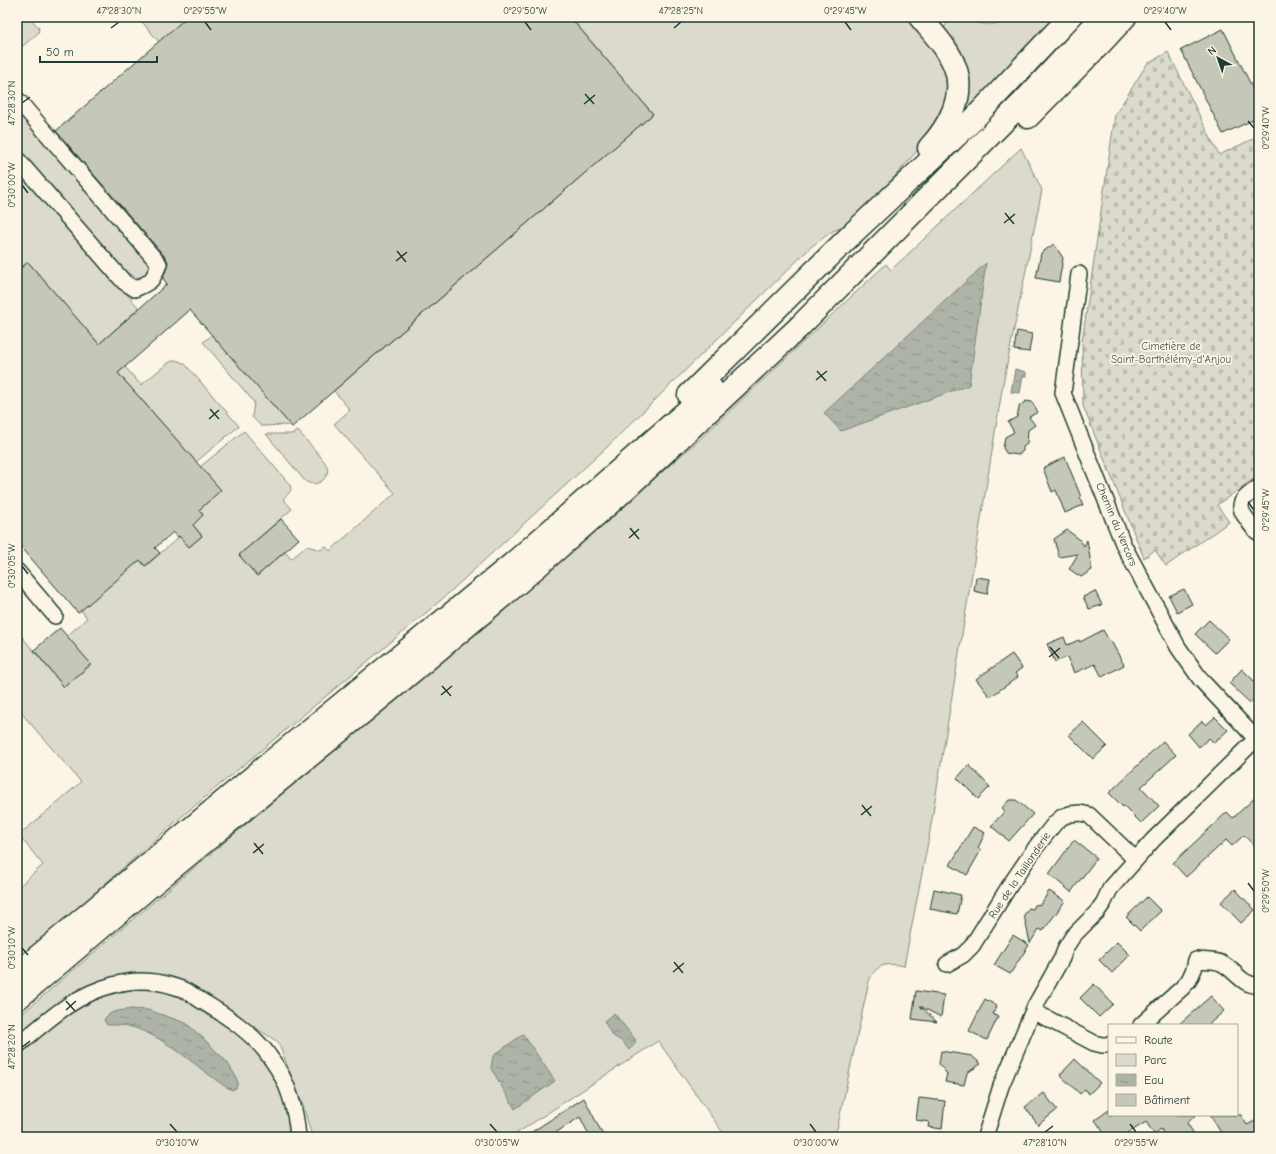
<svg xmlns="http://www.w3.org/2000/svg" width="1276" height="1154" font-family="'Comic Neue',sans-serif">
<defs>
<pattern id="cemetery-stones" width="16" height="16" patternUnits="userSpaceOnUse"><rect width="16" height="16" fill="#dcdacc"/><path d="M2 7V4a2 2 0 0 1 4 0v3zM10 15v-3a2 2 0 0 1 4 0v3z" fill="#bcbcb0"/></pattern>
<pattern id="water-ripples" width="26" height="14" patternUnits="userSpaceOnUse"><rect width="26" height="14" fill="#aeb3a7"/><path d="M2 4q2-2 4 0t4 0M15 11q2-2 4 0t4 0" fill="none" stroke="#8d9389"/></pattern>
</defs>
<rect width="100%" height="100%" fill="#fcf5e5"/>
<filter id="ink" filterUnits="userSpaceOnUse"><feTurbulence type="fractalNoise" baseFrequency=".025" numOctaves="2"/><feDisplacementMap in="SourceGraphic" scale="8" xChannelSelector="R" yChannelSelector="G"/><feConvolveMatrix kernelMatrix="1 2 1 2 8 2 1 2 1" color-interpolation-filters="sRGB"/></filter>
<g filter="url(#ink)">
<path fill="#dcdacc" stroke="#7e8c80" d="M17,17H29L39,28L38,33L17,51Z
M138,17H187L159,42Z
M570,17H910L933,43L949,75L946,112L924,143L889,183L843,227L833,231L812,246L606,448L440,601L180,818L17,961V888L43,865L19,835L81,782L17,708V631L64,687L91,665L67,636L87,618L81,610L140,560L146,566L188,529L191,532L182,539L189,547L202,536L193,525L203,515L199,510L220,490L200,467L244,431L290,485C293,491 288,494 283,499L292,509L239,555L257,576L285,552L291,559L307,546L321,550L325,546L330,551L395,493L334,424L350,410L334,391L653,114Z
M1035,17H1060L962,117L943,31C944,26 949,19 955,19C962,19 974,23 983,24C1001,25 1018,21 1035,17Z
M17,106L44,142L153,267L142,278C134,277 128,274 122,269L17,149Z
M1021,148L1042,190L1003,384L929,837L904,966C886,963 877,963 869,981L837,1129L828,1137H726L658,1041L511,1137H312L304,1108L278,1042L203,994L126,976L17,1040V1018L126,925L538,579L700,439L886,264L891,270Z
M24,177L139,308L99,344L28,262L17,271V191Z
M212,335L291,425L261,426L252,417L254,402L203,342Z
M175,360L179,361L185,364L239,426L196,462L118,373L125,367L141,385L168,363Z
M298,431C304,438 324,459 327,466C329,472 326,479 320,482C315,485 310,484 305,481L266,434H292Z
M133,989L160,990L186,998L243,1037L268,1063L286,1099L291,1137H17V1056C44,1033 71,1005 105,994C114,991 124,990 133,989Z"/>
<path fill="url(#cemetery-stones)" stroke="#7e8c80" d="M1168,52L1219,155L1259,136V475L1217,505L1229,522L1166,566L1155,550L1144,558L1083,406L1082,342L1115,115L1147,64Z"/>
<path fill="url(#water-ripples)" stroke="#758479" d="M986,263L969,385L841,431L824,413Z
M1015,369L1026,372V376H1023L1020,393L1011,392Z
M131,1009L148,1010L186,1023L203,1038L227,1062L235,1075L238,1083L236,1088L232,1090L223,1085C194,1065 164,1035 128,1026C122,1025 114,1025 107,1025L104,1020C109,1010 121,1011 131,1009Z
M614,1013L635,1039C637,1044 632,1047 629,1050L623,1042L612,1035L604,1021Z
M523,1034L555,1081L515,1109L491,1068L493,1056Z"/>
<path fill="#c5c7b9" stroke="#1f3d34" d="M187,17H570L653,114L292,427L190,310L118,373L221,490L199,510L203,515L193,525L202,536L189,547L179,536L178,537L173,532L155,548L160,553L145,566L140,560L78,613L17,542V271L28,262L99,344L167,284L163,278L167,267L168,262L166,258L56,131Z
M1223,29L1259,101V117L1223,134L1181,50Z
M1054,244L1063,258L1059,282L1036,278L1041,253Z
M1017,331L1032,334L1029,352L1014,350Z
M1026,401L1032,402L1038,412L1029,417L1035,425L1028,430L1027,444L1023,447V451L1018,455L1006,453L1003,448L1005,437L1014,432L1008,422L1017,417L1020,404L1021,405Z
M1065,457L1081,497L1080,498L1083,505L1065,513L1056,490L1052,492L1043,468Z
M281,519L299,539L257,576L239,555Z
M1067,530L1079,539L1084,546L1087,540L1092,570L1081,577L1069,569L1078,554L1059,557L1054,539Z
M976,577L990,579L987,594L974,591Z
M1184,589L1192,604L1177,612L1169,596Z
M1095,591L1102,605L1089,609L1083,597Z
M1209,620L1229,639L1215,653L1195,634Z
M60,628L91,664L64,687L34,650Z
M1103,630L1110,642L1111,641L1124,665L1102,677L1095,664L1074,673L1067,657L1055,662L1047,644L1064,637L1067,645L1079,640L1080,642Z
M1012,654L1022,668L1015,673L1018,677L990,697L976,679Z
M1242,669L1259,686V694L1250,703L1229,683Z
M1215,717L1228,730L1214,743L1209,738L1199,747L1188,734L1202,721L1206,725Z
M1083,722L1107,746L1093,759L1069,735Z
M1163,741L1176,755L1141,787L1159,806L1141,823L1124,806L1123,807L1109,793Z
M969,765L990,787L978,799L957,778Z
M1259,794V851L1244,835L1232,846L1226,840L1186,877L1173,863L1227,812L1233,818Z
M1009,800H1016L1033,814L1009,841L991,826L1005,811L1002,808Z
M973,827L985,833L978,848L981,850L967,875L950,865Z
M1074,840L1097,858L1071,892L1049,874Z
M934,889L961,895L957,914L930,909Z
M1235,889L1255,910L1241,923L1221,902Z
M1049,891L1065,901L1043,931L1039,929L1030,943L1024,915L1029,908L1033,909L1035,905L1041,904Z
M1147,897L1161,911L1140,931L1126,917Z
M1013,935L1029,945L1010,974L994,965Z
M1117,942L1130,955L1112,973L1099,960Z
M1094,984L1113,1004L1099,1017L1080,998Z
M916,991L944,995L941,1017L920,1006L937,1022L912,1019Z
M1211,996L1224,1011L1208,1025H1178Z
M985,999L997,1006L993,1014L998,1017L987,1040L969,1031Z
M941,1051L972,1056L981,1064L967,1073L964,1085L945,1082L947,1074L939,1064Z
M1075,1059L1100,1083L1089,1094L1085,1089L1080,1094L1060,1075Z
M1044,1093L1057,1110L1038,1125L1025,1107Z
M584,1098L604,1137H590L580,1117L549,1137H524Z
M919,1098L945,1101L942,1129L928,1127L929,1122L916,1120Z
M1109,1110V1115H1196L1187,1123L1196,1137H1166L1161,1129L1154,1134L1146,1122L1122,1137H1107L1095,1120Z
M1210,1115H1241L1247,1125L1259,1119V1137H1222L1223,1136Z"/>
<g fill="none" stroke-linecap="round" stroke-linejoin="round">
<g stroke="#1f3d34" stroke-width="18">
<path id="minor" d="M17,99L159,264C152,282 152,281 135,289L124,282L17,159
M1079,274L1063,393L1124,546L1178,647L1201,680L1259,742
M1259,487C1246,497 1233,502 1247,519C1250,524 1254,530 1259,533
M17,571L55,616
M947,964L963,955L972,946L1010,885L1036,847L1055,823L1062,817L1070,814L1080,813L1089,815L1135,859
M1033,1011L1094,1043L1102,1045H1109
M1141,1025L1182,988L1189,980L1194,969L1196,960C1203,961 1214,960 1221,963C1236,970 1241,986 1259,985
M17,1046C47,1021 74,995 113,985C134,979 156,980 176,987C185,989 193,995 200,1000C227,1016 255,1034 272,1060C288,1082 296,1110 298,1137
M985,1137L1001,1086L1024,1032L1035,1006L1062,958L1066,947L1073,936L1097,912L1104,902L1110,889L1153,840L1259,736"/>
</g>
<g stroke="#1f3d34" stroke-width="25">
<path id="highway" d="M920,17C933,33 948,48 955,67C966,96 948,128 929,148
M1028,117L1101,43L1125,17
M689,395L854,232L969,124L1070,17
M17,974L80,921L284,751L511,565L712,389
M17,999L148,888L395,686L517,584L618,496L798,328L1023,102L1102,17"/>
</g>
<use href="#minor" stroke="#fcf5e5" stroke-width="15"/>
<use href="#highway" stroke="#fcf5e5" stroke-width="22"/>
</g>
</g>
<path fill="none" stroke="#1f3d34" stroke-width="1.5" d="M205,22L211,30M525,22L531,30M845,22L851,30M1165,22L1171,30M111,28L119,22M674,28L681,22M585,94L594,104M22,103L30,97M584,104L595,95M1248,121L1254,128M22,185L28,193M1005,213L1014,224M1004,223L1015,214M397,251L406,262M396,261L407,252M817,371L826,381M816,380L827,371M210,409L219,419M209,419L219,410M1248,502L1254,510M630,528L639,539M629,538L639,529M22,566L28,574M1050,647L1059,658M1049,657L1060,648M442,686L451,696M441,695L452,686M862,805L871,816M861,815L872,806M254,843L263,854M253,853L264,844M1248,883L1254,891M22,948L28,955M674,962L683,973M673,972L684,963M66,1001L75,1011M66,1010L76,1001M22,1047L30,1041M170,1124L177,1132M490,1124L497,1132M810,1124L816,1132M1130,1124L1136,1132M1045,1132L1053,1126"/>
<g text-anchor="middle" stroke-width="3.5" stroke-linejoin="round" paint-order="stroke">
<g font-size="11" fill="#455c52" stroke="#fcf5e5">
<text x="1171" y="350">Cimetière de<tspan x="1171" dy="13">Saint-Barthélémy-d'Anjou</tspan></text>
</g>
<g font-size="11" fill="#1f3d34" stroke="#fcf5e5">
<text transform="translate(1117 524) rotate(67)" y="4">Chemin du Vercors</text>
<text transform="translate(1019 875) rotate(-56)" y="4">Rue de la Taillanderie</text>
</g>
</g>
<rect width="1276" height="1154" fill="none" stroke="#fcf5e5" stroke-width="44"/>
<rect x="1108" y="1024" width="130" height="92" fill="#fcf5e5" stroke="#a4ab9e"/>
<rect x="1116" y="1037" width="20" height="6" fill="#fcf5e5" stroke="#a4ab9e"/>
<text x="1144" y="1044" font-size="12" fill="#1f3d34">Route</text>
<rect x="1116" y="1054" width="20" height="12" fill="#dcdacc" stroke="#a4ab9e"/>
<text x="1144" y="1064" font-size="12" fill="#1f3d34">Parc</text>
<rect x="1116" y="1074" width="20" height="12" fill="url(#water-ripples)" stroke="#a4ab9e"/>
<text x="1144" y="1084" font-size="12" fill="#1f3d34">Eau</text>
<rect x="1116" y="1094" width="20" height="12" fill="#c5c7b9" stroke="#a4ab9e"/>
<text x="1144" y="1104" font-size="12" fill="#1f3d34">Bâtiment</text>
<g transform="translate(1218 58) rotate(320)" stroke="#fcf5e5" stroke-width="3" paint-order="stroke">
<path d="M0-3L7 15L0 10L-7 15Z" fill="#1f3d34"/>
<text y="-6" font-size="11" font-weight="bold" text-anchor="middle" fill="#1f3d34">N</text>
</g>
<path d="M40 56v6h117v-6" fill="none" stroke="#1f3d34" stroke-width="2"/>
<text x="46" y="56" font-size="12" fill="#1f3d34" stroke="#fcf5e5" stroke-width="3" paint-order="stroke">50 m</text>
<rect x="22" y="22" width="1232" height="1110" fill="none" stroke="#1f3d34" stroke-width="1.5"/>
<g font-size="10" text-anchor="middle" fill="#1f3d34">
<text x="119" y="14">47°28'30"N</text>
<text x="205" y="14">0°29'55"W</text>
<text x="525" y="14">0°29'50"W</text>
<text x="681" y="14">47°28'25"N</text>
<text x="845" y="14">0°29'45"W</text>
<text x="1165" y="14">0°29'40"W</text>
<text transform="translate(11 103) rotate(-90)" y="4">47°28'30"N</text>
<text transform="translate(1265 128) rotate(-90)" y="4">0°29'40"W</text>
<text transform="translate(11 185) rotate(-90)" y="4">0°30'00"W</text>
<text transform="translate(1265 510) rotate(-90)" y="4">0°29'45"W</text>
<text transform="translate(11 566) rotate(-90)" y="4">0°30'05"W</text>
<text transform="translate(1265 891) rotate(-90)" y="4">0°29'50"W</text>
<text transform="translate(11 948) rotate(-90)" y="4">0°30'10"W</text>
<text transform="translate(11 1047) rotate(-90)" y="4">47°28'20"N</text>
<text x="177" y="1146">0°30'10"W</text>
<text x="497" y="1146">0°30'05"W</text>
<text x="816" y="1146">0°30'00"W</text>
<text x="1045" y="1146">47°28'10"N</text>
<text x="1136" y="1146">0°29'55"W</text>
</g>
</svg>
